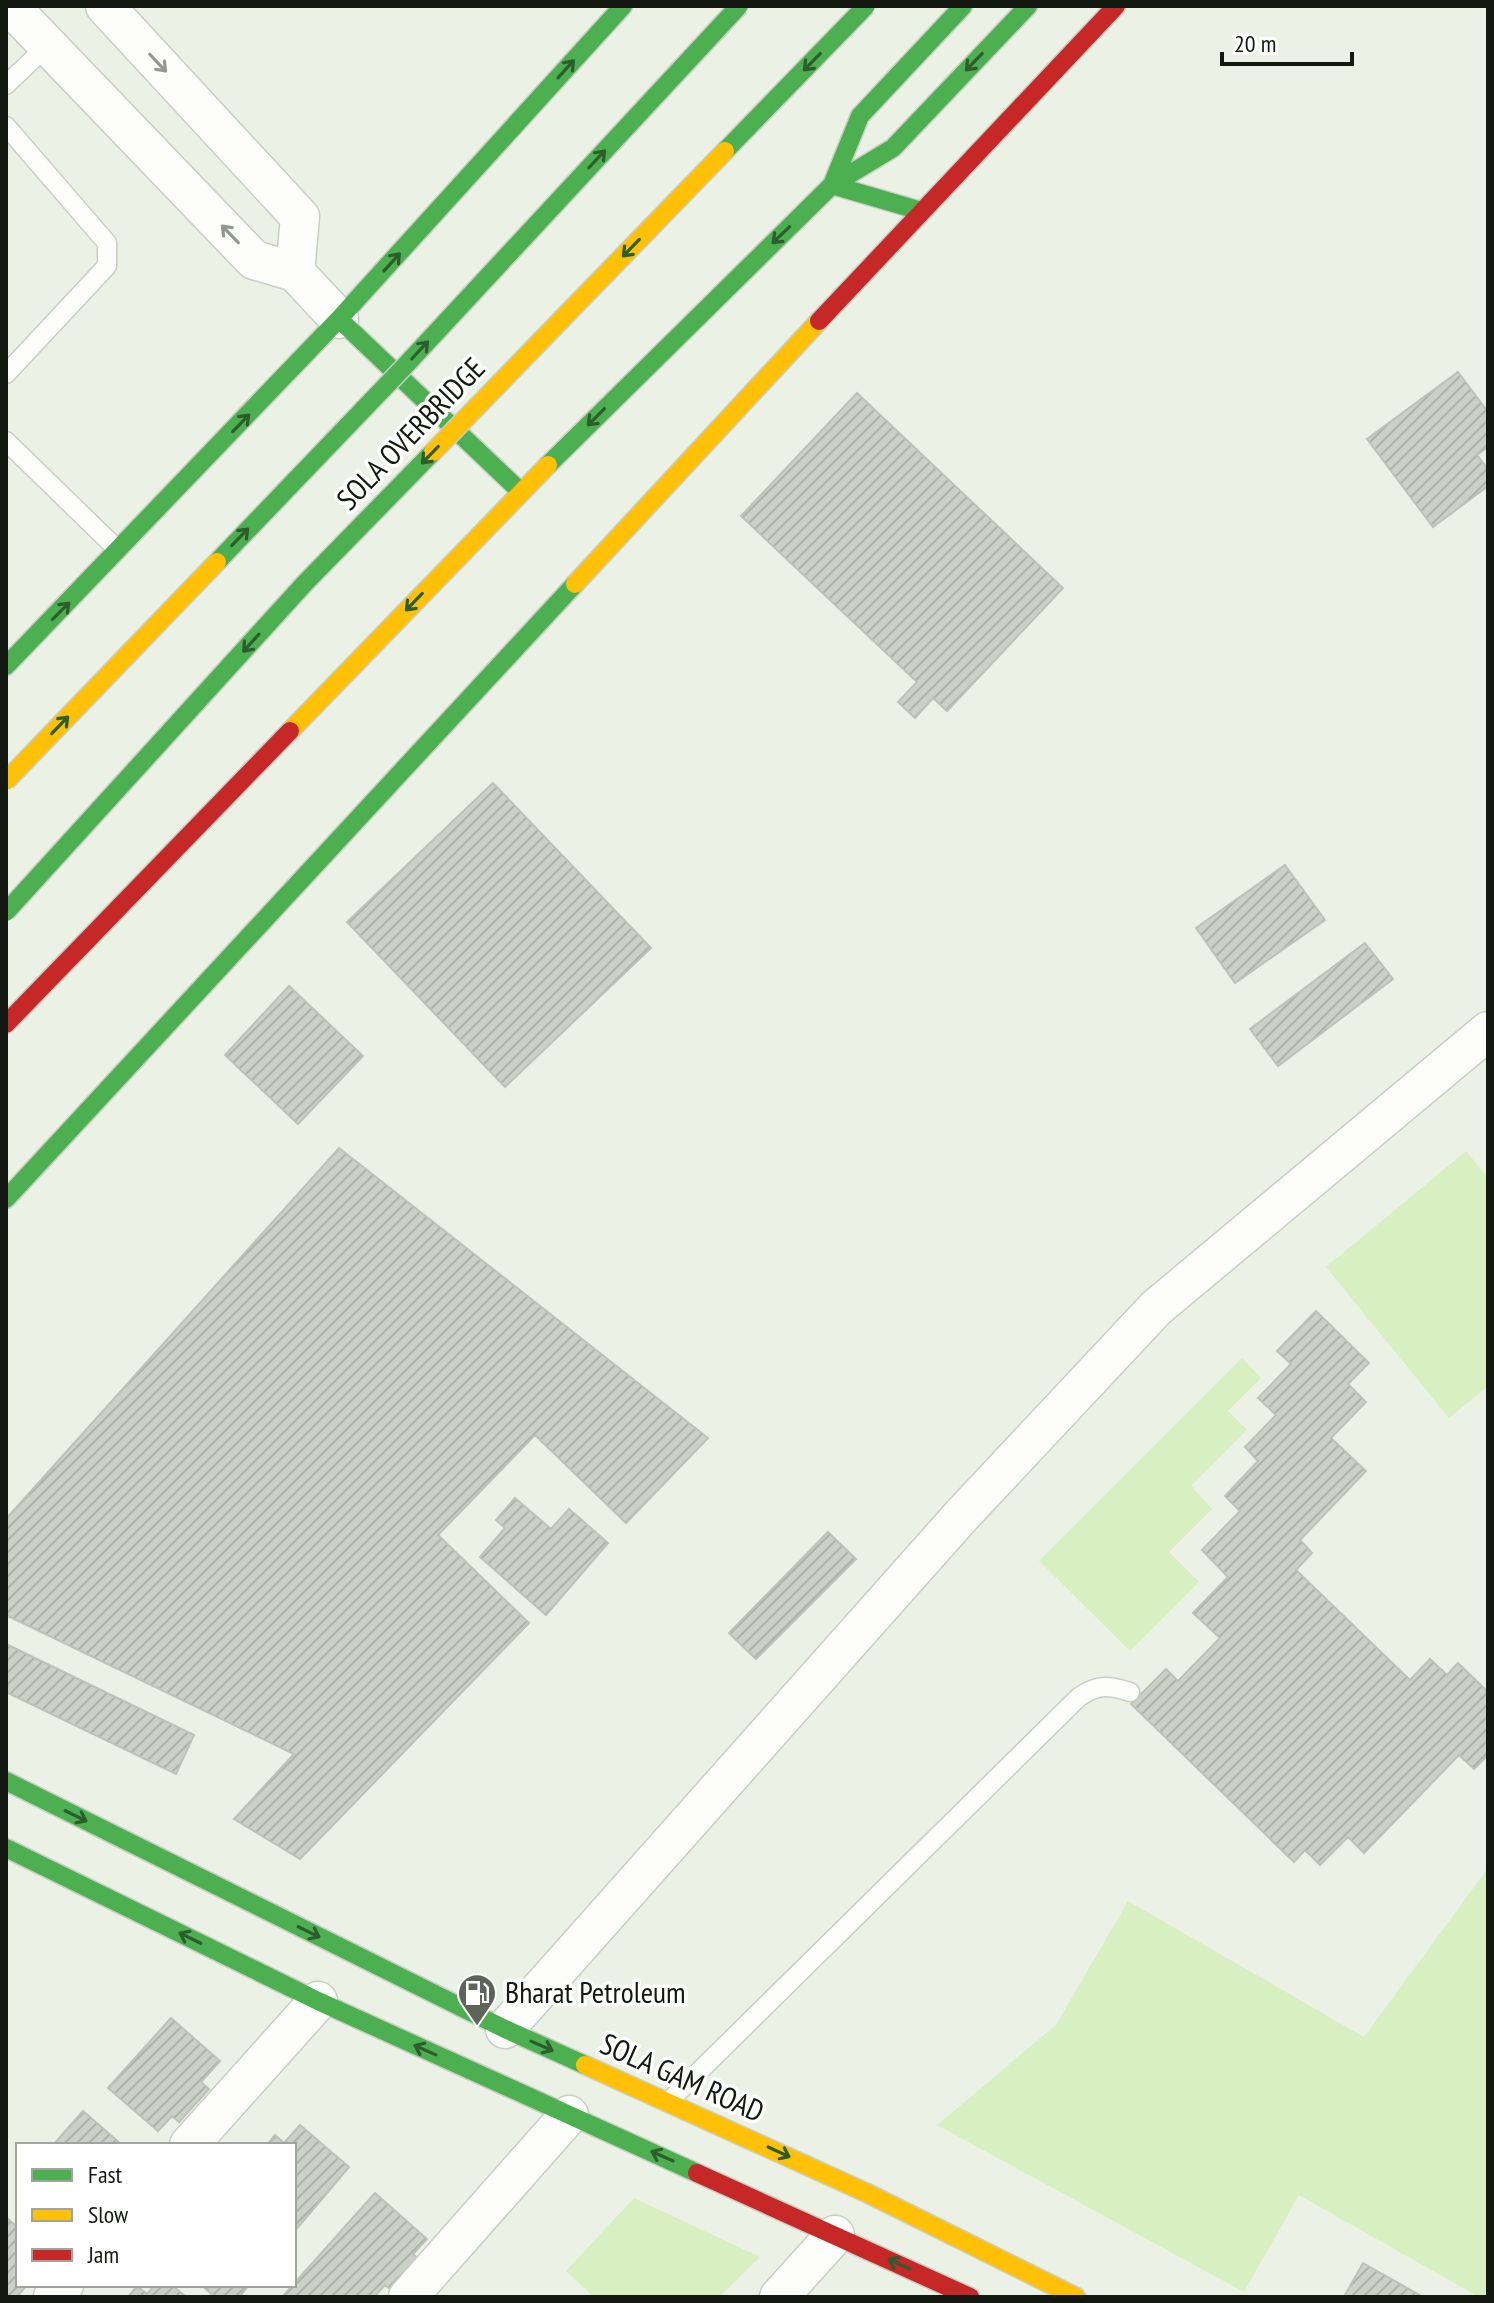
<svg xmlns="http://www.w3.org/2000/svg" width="1494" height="2303" font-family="'PT Sans Narrow',sans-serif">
<defs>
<pattern id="building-hatch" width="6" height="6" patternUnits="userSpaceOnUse" patternTransform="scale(2)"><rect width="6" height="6" fill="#ccd1c7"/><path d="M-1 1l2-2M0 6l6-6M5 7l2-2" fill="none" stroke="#aeb3aa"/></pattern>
</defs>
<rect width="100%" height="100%" fill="#ebf1e5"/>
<path fill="#d8efc2" d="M1466,1151L1488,1178V1386L1449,1418L1326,1267Z
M1242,1358L1261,1378L1228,1411L1247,1430L1191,1486L1212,1509L1169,1552L1199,1582L1130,1651L1039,1561Z
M1488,1868V2297H1479L1299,2195L1244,2292L937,2125L1056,2025L1128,1901L1364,2037Z
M634,2198L760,2257L719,2297H594L566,2271Z"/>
<path fill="url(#building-hatch)" stroke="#bdc2b8" stroke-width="2" d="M1458,372L1488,412V447L1477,455L1488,469V486L1433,527L1367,439Z
M857,393L1063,588L947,711L933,698L915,718L898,702L917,682L741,516Z
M493,783L651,948L505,1087L347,922Z
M1285,865L1325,920L1235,983L1196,928Z
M1365,943L1393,979L1278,1066L1250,1029Z
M289,986L363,1056L298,1124L225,1055Z
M339,1148L708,1438L626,1523L535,1435L438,1535L529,1623L300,1859L234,1819L294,1754L6,1615V1519Z
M1316,1311L1369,1363L1348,1384L1366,1402L1331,1438L1366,1471L1300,1540L1312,1553L1296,1570L1410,1680L1430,1659L1447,1675L1458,1663L1488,1692V1755L1474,1769L1459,1755L1364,1853L1348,1837L1320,1865L1305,1850L1294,1862L1131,1704L1166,1669L1178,1681L1220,1638L1193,1613L1228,1577L1202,1550L1240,1511L1225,1496L1258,1461L1245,1447L1276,1415L1258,1398L1291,1364L1277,1351Z
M515,1498L551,1529L569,1509L608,1543L546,1615L480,1557L505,1528L496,1520Z
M828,1532L856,1559L756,1659L729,1633Z
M6,1644L194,1735L176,1774L6,1692Z
M171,2018L220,2061L201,2082L209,2089L179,2122L172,2116L158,2131L108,2088Z
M83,2111L122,2145H53Z
M300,2125L349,2167L294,2232V2145H267L275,2135L284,2143Z
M375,2193L427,2239L413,2254L420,2260L393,2291L385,2285L374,2297H282Z
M6,2217L18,2228V2285H27L17,2297H6Z
M1363,2263L1423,2297H1344Z
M155,2285H172L186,2297H128L137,2286L147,2294Z
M201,2285H249L239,2297H215Z"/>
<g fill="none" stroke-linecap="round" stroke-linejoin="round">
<g stroke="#c9cec5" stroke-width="21">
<path id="lane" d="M6,85L48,45
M6,126L107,243V266L6,374
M6,441L117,549
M669,2101L1079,1697C1098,1684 1109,1685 1130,1692"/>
</g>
<g stroke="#c9cec5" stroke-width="41">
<path id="street" d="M10,6L254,260L295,272L339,319
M105,6L300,217L295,272
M505,2029L962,1515L1156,1308L1488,1031
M189,2145L318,2001
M53,2297L64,2285
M408,2297L569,2115
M779,2297L835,2235"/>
</g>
<g stroke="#c9cec5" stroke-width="21">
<path id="fast" d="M921,211L832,185L860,116L963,6
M339,319L521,492
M548,465L832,185L893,148L1028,6
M6,666L339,319L623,6
M6,1199L575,584
M6,1781L505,2029L585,2065
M6,1848L318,2001L697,2173"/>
</g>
<g stroke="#c9cec5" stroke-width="21">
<path id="slow" d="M575,584L819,321
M290,731L548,465
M585,2065L867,2193L1076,2297"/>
</g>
<g stroke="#c9cec5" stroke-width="21">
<path id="jam" d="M819,321L1116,6
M6,1024L290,731
M697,2173L970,2297"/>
</g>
<use href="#lane" stroke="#fcfdfb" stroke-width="18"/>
<use href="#street" stroke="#fcfdfb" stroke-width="38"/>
<use href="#fast" stroke="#4caf50" stroke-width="18"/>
<use href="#slow" stroke="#ffc107" stroke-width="18"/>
<use href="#jam" stroke="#c62828" stroke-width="18"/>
<g stroke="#c9cec5" stroke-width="21" stroke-linecap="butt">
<path id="fast-bridge" d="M725,151L866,6
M217,562L403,368L739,6
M6,912L305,583L433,452"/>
</g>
<g stroke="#c9cec5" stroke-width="21" stroke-linecap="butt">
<path id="slow-bridge" d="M433,452L725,151
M6,781L217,562"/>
</g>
<use href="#fast-bridge" stroke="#4caf50" stroke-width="18"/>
<use href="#slow-bridge" stroke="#ffc107" stroke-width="18"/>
</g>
<defs><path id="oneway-shaft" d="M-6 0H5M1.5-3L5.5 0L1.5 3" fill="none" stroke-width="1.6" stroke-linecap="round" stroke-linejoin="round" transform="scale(2)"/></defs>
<g stroke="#2d5c2d">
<use href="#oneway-shaft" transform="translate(812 62) rotate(134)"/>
<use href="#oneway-shaft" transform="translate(974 62) rotate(134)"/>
<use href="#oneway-shaft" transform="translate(566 69) rotate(-48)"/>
<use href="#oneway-shaft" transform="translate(597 159) rotate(-47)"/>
<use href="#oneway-shaft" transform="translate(781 235) rotate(136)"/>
<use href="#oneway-shaft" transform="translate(631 248) rotate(134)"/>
<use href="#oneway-shaft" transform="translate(392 262) rotate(-48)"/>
<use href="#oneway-shaft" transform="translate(420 350) rotate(-47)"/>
<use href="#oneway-shaft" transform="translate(596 417) rotate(135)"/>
<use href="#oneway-shaft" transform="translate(241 423) rotate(-46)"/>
<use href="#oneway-shaft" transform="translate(430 455) rotate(134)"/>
<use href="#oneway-shaft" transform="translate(240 537) rotate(-46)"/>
<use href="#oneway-shaft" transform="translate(414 602) rotate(134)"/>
<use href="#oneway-shaft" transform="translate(61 611) rotate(-45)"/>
<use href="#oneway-shaft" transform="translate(251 643) rotate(132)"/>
<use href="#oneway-shaft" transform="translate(60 725) rotate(-46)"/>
<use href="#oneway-shaft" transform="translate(76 1816) rotate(26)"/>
<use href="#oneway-shaft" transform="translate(309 1932) rotate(26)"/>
<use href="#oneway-shaft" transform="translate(190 1938) rotate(-154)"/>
<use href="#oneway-shaft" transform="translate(542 2046) rotate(24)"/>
<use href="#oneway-shaft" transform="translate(425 2050) rotate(-156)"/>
<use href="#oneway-shaft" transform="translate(779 2152) rotate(25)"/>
<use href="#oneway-shaft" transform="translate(662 2156) rotate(-156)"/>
<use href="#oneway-shaft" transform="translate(899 2264) rotate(-155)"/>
</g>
<g stroke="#939691">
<use href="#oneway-shaft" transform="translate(158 63) rotate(47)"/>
<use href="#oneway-shaft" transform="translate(230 234) rotate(-134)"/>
</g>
<defs>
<g id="fuel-pin" transform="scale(2)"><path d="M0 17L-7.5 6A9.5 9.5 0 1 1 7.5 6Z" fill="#5f645b" stroke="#fff"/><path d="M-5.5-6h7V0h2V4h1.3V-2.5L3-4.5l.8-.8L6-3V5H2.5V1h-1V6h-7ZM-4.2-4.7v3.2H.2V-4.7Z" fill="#fff"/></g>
</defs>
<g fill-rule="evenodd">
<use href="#fuel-pin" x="477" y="1993"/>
</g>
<g text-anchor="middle" stroke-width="7" stroke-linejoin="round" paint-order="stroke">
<g font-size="30" fill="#131810" stroke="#fff">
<text transform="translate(411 434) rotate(-46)" y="10">SOLA OVERBRIDGE</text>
<text transform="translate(682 2078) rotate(24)" y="10">SOLA GAM ROAD</text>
</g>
<g font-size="30" fill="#131810" stroke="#fff" text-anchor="start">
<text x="505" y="2003">Bharat Petroleum</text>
</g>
</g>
<rect width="1494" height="2303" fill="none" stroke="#131810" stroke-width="16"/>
<rect x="16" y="2143" width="280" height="144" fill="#ffffff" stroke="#a1a39f" stroke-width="2"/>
<rect x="32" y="2169" width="40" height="12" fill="#4caf50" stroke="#a1a39f" stroke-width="2"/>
<text x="88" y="2183" font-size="24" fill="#131810">Fast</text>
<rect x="32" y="2209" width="40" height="12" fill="#ffc107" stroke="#a1a39f" stroke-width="2"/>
<text x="88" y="2223" font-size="24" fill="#131810">Slow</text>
<rect x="32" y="2249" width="40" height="12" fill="#c62828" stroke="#a1a39f" stroke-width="2"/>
<text x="88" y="2263" font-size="24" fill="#131810">Jam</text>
<path d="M1222 52v12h130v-12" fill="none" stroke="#131810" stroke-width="4"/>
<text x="1234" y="52" font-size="24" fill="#131810" stroke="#ffffff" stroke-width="6" paint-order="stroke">20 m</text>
</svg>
